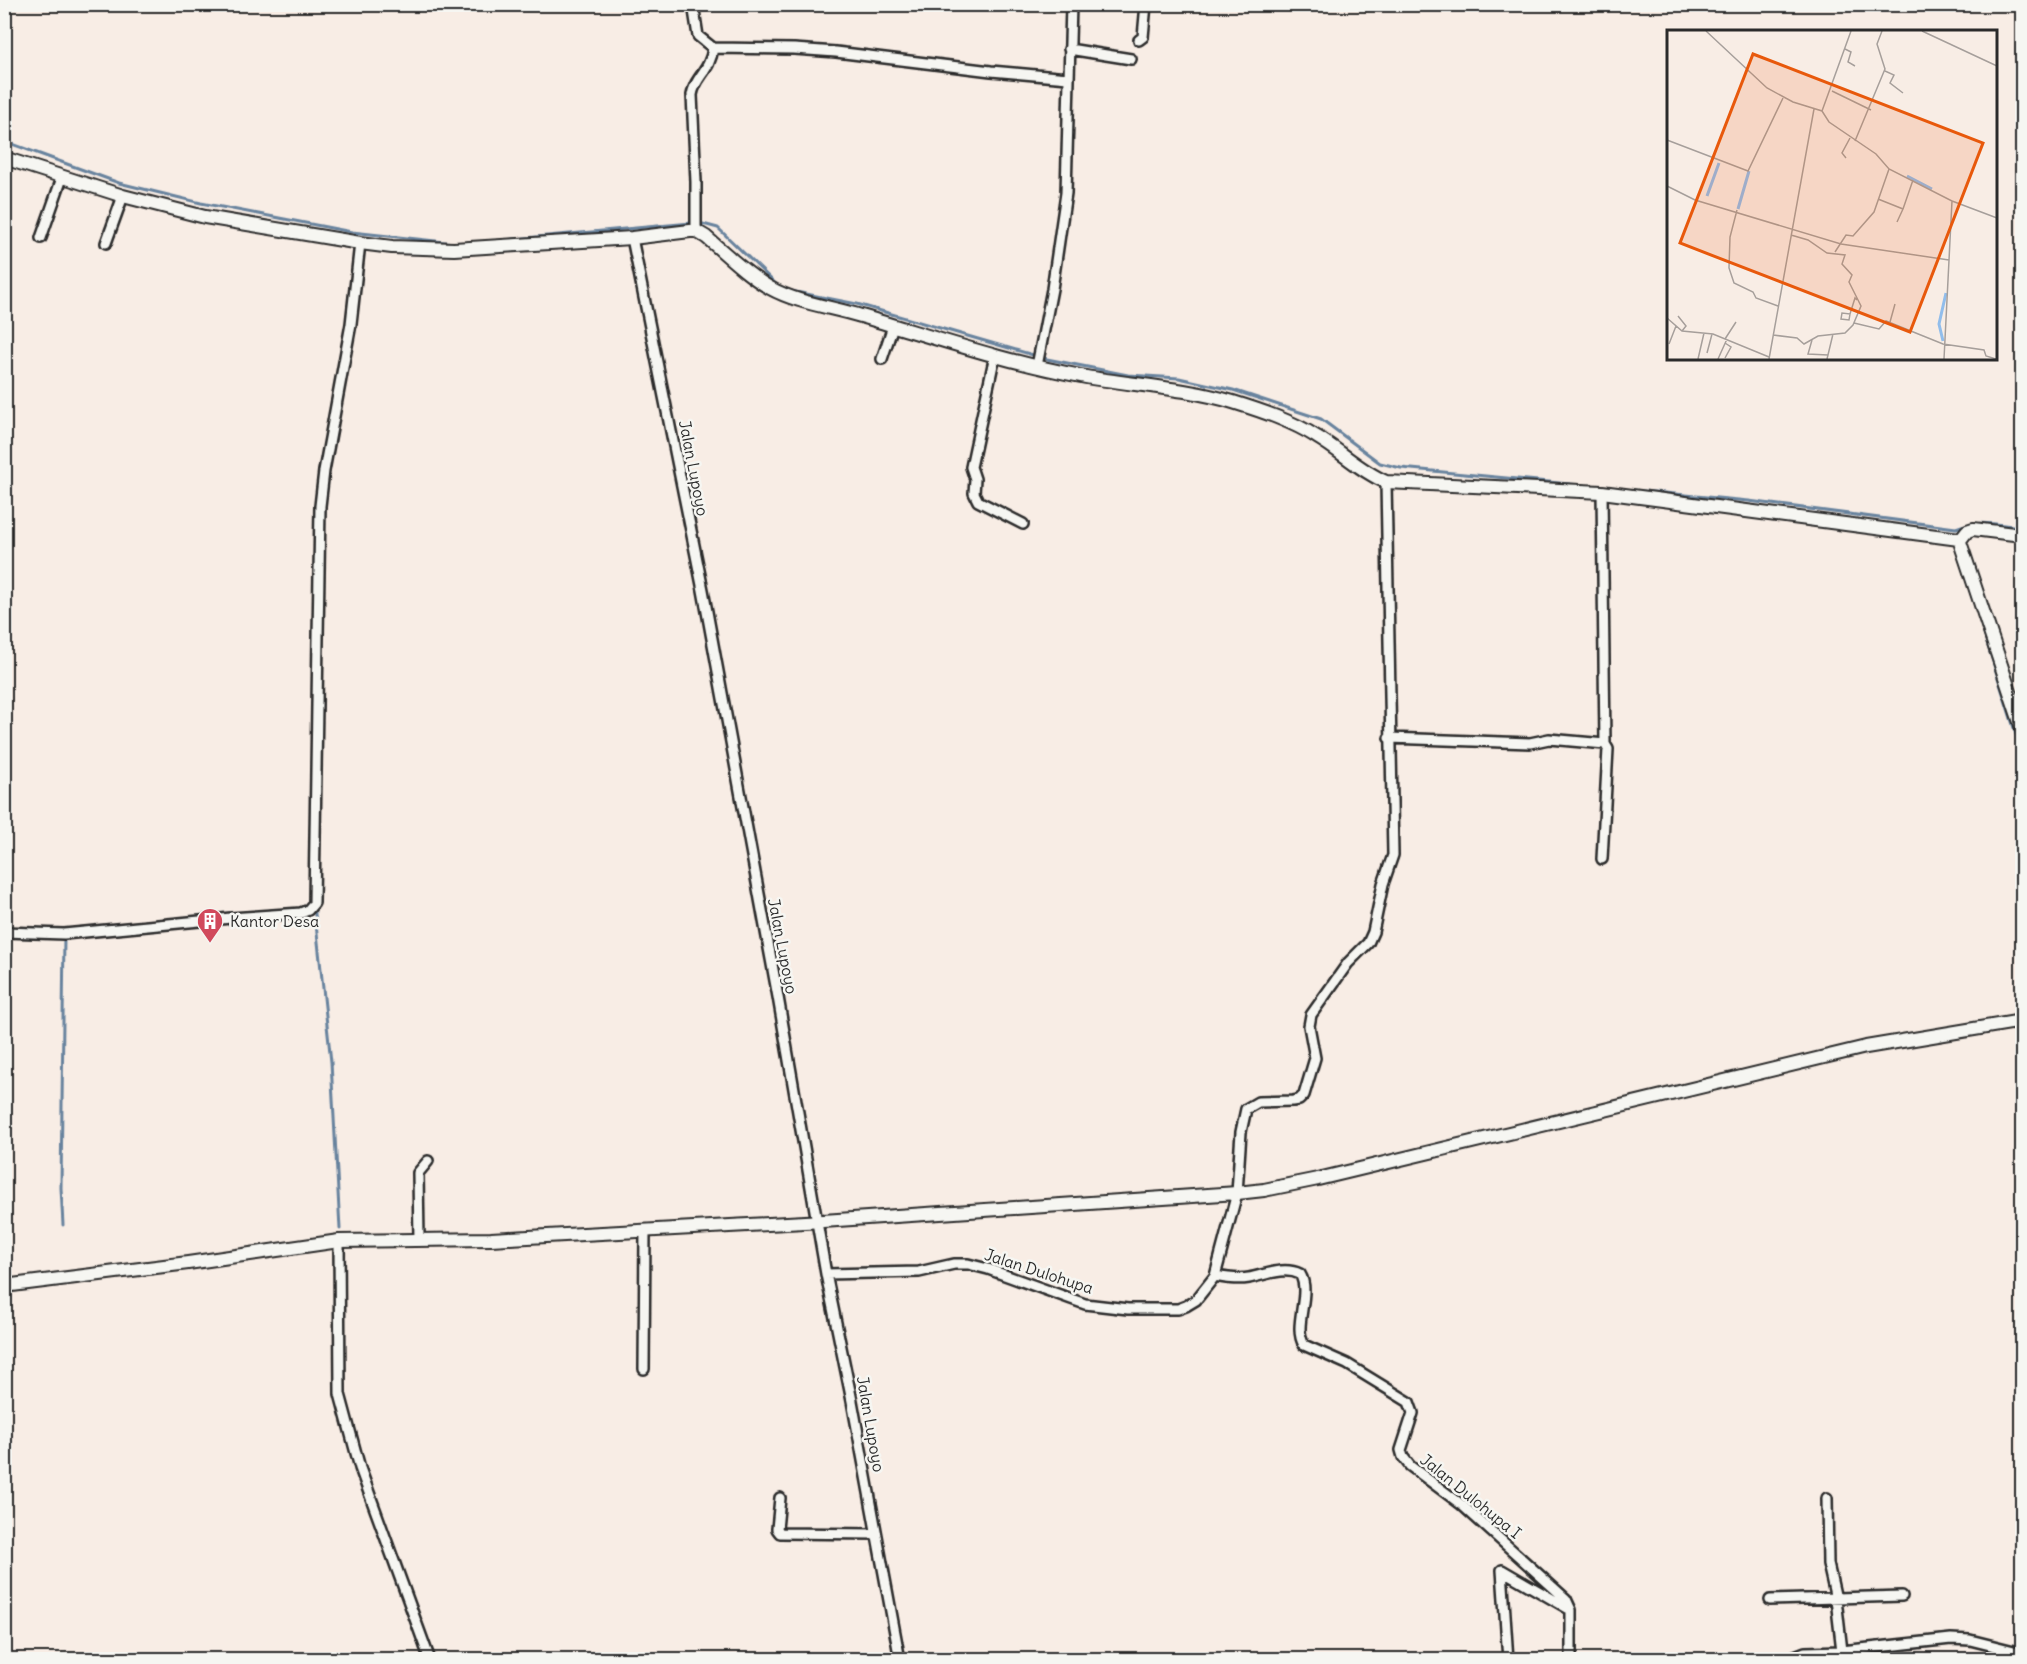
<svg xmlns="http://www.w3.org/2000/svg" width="2027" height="1664" font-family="Delius,sans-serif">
<rect width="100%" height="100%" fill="#f8ede5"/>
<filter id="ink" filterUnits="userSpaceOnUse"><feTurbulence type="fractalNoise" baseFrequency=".0167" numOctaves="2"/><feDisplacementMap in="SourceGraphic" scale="12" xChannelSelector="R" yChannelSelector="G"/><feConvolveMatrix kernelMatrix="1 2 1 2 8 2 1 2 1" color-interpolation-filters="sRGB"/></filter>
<g filter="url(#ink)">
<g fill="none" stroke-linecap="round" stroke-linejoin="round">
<path stroke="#68839e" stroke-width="3" d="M4,141L119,183L201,203L352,232L454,243
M703,224L718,228L779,287
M503,240L691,223
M791,291L857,304L1047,359L1128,375L1179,378L1233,390L1321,419L1380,463L1401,468L1749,501L1956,528C1977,519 2000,525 2022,527
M1964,571L2022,753
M314,905L331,1062L340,1229
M63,1225L61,1188L64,936"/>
<g stroke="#2b2b2b" stroke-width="14">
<path id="minor" d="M693,4L698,36L713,48C710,72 695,76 692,95L696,182V231
M1139,40L1143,37L1146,4
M713,48L794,49L836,52L991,71L1068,78
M1069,49L1131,59
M41,238L62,178
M632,238L703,590L778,997L826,1274L852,1401L900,1660
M106,243L123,196
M995,355L971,467L975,479L974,493L978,501L1023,524
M882,359L893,326
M1037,366L1052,289L1066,193L1071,4
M1602,492L1605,744
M1389,738L1530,743L1549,739L1605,744L1608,749L1602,859
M4,932L64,934L231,918L301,913L308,910L314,903L320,506L324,471L351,324L360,243
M419,1240L418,1173L428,1161
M339,1241L340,1394L360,1468L430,1660
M826,1274L919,1272L954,1264H968L988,1269L1085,1304L1128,1309H1178L1186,1306L1196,1300L1215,1276L1237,1193L1241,1132L1246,1109L1258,1102L1293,1101L1299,1100L1304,1095L1315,1058L1309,1026L1311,1015L1348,963L1368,943L1373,932L1383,884L1393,855L1386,482
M1215,1276C1226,1278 1237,1280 1249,1278C1265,1275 1284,1266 1300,1274C1312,1293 1292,1326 1304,1345L1347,1364L1409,1402L1413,1413L1401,1450L1403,1457L1410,1466L1462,1505L1566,1599L1571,1610V1660
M644,1369L645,1230
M780,1498L777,1529L780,1533L876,1534
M1827,1498L1828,1564L1836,1599L1842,1651
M1770,1600L1902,1596
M1508,1660L1502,1570L1571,1610
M1790,1660L1792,1657L1805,1652L1842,1651L1951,1639L1970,1640L2022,1653"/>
</g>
<g stroke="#2b2b2b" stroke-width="16">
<path id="tertiary" d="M4,158L123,196L205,217L360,243L392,247L454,249L632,238L690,231H696L706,237C726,254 747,275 770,288C797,303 832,307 861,316C936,338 1009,363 1086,377C1134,385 1186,388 1233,402C1262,411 1292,421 1317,437C1341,451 1360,471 1386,482L1602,492L1959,539L2022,728
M1960,540L1967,531L1973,529L2022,535
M4,1286L188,1263L339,1241L491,1239L823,1221L1237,1193L1264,1190L1318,1179L1866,1047L2022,1021"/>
</g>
<use href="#minor" stroke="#f6f6f2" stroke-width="9"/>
<use href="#tertiary" stroke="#f6f6f2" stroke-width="12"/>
</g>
</g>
<defs>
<g id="building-pin" transform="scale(1.35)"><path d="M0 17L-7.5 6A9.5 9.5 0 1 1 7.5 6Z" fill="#d1495b" stroke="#f6f6f2"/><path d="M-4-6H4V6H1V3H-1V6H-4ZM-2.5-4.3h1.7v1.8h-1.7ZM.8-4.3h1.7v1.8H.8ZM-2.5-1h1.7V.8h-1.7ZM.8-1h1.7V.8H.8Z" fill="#fff"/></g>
</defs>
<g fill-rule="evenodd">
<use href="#building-pin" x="210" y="921"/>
</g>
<g text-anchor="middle" stroke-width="5" stroke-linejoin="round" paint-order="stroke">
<g font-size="16" fill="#2b2b2b" stroke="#f6f6f2">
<text transform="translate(694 468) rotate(79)" y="6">Jalan Lupoyo</text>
<text transform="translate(783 946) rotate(79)" y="6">Jalan Lupoyo</text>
<text transform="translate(1039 1271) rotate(18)" y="6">Jalan Dulohupa</text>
<text transform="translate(871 1424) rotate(80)" y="6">Jalan Lupoyo</text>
<text transform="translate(1471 1496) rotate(39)" y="6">Jalan Dulohupa I</text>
</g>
<g font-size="16" fill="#2b2b2b" stroke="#f6f6f2" text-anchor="start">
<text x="230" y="927">Kantor Desa</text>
</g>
</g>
<g transform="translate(1667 30)">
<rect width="330" height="330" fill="#f8ede5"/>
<path fill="none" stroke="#91bdeb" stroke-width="3" d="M240,146L265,159M40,166L52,133M71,179L82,141M276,311L272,294L279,263"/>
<path fill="none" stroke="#a69f9b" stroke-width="1.5" d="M39,1L100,58L126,72L155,81L162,92L209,124L222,139L285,171L277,329M255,1L330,36M178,19L184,22L181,32L188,36M218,41L227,45L223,53L236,63M165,61L204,80M155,81L184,1M0,110L81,141L116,68M188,111L218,39L210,14L215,1M179,128L175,123L183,108M0,156L28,170L174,214L282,230M211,169L236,179L230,192M285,171L330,188M236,179L246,150M70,180L63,207L62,238L67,253L86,262L89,268L111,276M168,222L179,205L186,206L207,182L222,139M183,284L182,290L174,289L175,283L183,284L188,268L190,270M11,286L19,296L15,301M0,288L15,301L46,304L102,327M223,292L228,274M187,293L212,299L219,291L276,314L317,320L319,326L329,329M106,305L130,308L137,314L151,306L178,303L186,295L194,276L182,252L185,245L175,234L178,225L160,223L141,210L124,205M58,309L69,292M145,310L141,324L161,325M2,314L9,296M40,323L45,304M58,328L64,317L58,313M31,329L37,303M51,329L60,309M102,329L147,79M160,329L166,304"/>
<path fill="#e8590c" fill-opacity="0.15" stroke="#e8590c" stroke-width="3" d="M86,24L316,113L243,302L13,213Z"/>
<rect width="330" height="330" fill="none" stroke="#2b2b2b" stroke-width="3"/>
</g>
<rect width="2027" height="1664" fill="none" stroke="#f6f6f2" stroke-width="24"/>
<rect x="12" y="12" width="2003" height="1640" fill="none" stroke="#2b2b2b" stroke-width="2" filter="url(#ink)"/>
</svg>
